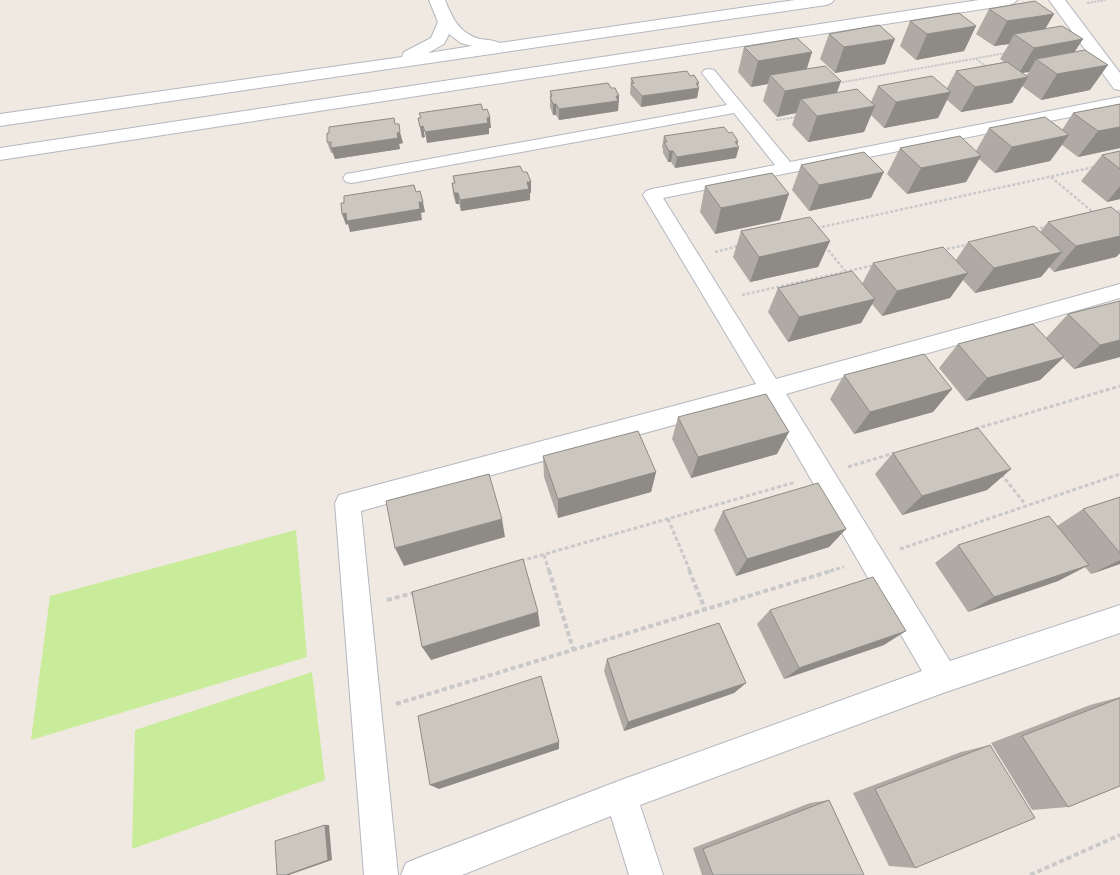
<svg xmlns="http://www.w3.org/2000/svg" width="1120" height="875" font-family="'Fira Sans',sans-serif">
<rect width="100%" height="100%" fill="#efe9e1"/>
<path fill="#c9ec9a" d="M296,530L307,657L31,740L50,596Z
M312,672L325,780L132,849L135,730Z"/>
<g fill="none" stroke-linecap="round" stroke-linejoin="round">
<g stroke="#b4b7c1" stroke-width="2">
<path id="street" d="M709,69L714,70L790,162L1120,97V107L663,198L776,379L1120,284V298L786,394L950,661L1120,605V633L943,693L640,805L663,875H629L611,816L462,875H401L406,863L418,858L621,780L922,671L765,400L361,511L398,875H364L335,503L339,495L756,384L643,195L646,191L652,189L775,165L734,113L352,183L346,182L343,178L346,174L352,173L727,105L702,73L704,70Z"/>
</g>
<g stroke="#b4b7c1" stroke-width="2">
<path id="secondary" d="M429,0H445C452,18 460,34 480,39C487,40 494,40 499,43L795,0H834L831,3L826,5L0,126V114L402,57L404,52L431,38L438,22ZM449,34L461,43L472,46L428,53L444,44Z
M979,0H1017L1014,3L1009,5L0,160V148Z
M1049,0H1065L1120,73V90L1114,89Z"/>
</g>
<path stroke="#c9c9c9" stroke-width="2" stroke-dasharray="2.5 1" stroke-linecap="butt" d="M1087,3L1106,0
M976,59L987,67
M838,83L1006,53
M776,120L797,117"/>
<path stroke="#c9c9c9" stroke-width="2.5" stroke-dasharray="3 2" stroke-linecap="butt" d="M1051,177L1094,213
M1113,212L1120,211
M817,228L1094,167
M1035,229L1048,226
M825,246L846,272
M942,250L970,244
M715,252L738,246
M742,295L875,265"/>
<path stroke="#c9c9c9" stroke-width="3" stroke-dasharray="4 2.5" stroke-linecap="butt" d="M975,429L1120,386
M848,467L894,453
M997,469L1026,505
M668,519L690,571
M900,549L1120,474
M544,555L549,571
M521,561L796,482
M830,571L844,567"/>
<path stroke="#c9c9c9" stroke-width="4" stroke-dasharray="5 3" stroke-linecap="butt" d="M549,570L573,649
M689,570L705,609
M387,600L417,592
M396,704L834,570
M1030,875L1120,835"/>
<use href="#street" fill="#fff" fill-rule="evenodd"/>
<use href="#secondary" fill="#fff" fill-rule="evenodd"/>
</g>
<path fill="#afaba4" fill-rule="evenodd" d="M989,9L1054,14L1045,29L1083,39L1074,52L1090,90L1041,100L1022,86L1012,103L961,112L947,100L938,118L884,128L871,115L864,132L808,142L792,125L796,113L777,117L763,101L768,84L751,87L738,72L744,47L812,52L806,69L837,93L871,102L878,86L947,88L956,71L1004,62L1000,59L1009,44L994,46L976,34ZM1029,72L1026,76L1022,73Z
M910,21L976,26L964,51L916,60L900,46Z
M829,34L885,64L835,73L820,59Z
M690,76L699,83L697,98L641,107L630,94L631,78Z
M611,88L619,96L618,111L559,120L556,115H553L550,107V91Z
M1120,104V148L1078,157L1062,145L1050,161L995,173L979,159L966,182L907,194L887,174L900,148L976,151L989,128L1062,130L1073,113Z
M395,124L403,143L399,144L400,149L335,159L333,153H331L327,142Z
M664,136L737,145L736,158L675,168L671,162H668L663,153V149L662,147Z
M1120,151V199L1107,202L1081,181L1102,155Z
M801,165L871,198L809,211L792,190Z
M453,176L531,193H530V200L461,211L459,204H456L453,194L452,183H454Z
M705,186L780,220L715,234L700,212Z
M1120,214V253L1116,257L1054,272L1049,267L1041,277L975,293L963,280L950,298L882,316L872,304L861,323L788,342L768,312L778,288L862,284L873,263L956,260L968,242L1040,232L1048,222Z
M741,231L830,241L818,267L750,282L733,257Z
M1120,301V357L1074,369L1063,358L1040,380L966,401L939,368L958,344L1046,338L1068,314Z
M844,375L952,389L933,412L854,434L830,399Z
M678,417L777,454L691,478L672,439Z
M893,453L1011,469L987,490L902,515L875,474Z
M543,456L656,472L651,492L558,518L544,477Z
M1120,497V564L1091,574L1085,567L1058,581L968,612L935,563L958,545L1057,526L1083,509Z
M723,511L846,529L829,547L736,576L714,530Z
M770,610L884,645L784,679L757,624Z
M607,659L746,683L734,693L624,731L604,671Z
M1120,697V786L1068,807L1032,810L991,743L1090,705Z
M990,745L915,868L889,866L853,793L961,752Z
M829,800L864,875H702L693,848L810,803Z"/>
<path fill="#8e8b86" d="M1054,14L1039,39L1014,34L1009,44L994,46L1007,21Z
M976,26L964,51L916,60L927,34Z
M895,39L885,64L835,73L844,47Z
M1083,39L1066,65L1036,59L1029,72L1019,73L1034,48Z
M812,52L804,78L770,75L768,84L751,87L758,61Z
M1108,65L1090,90L1041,100L1057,74Z
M1028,77L1012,103L961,112L975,87Z
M841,81L832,107L801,99L796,113L777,117L785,91Z
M699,88L697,98L641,107L642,96Z
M951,92L938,118L884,128L896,102Z
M616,96H619L618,111L559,120V109Z
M553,104H556V115H553Z
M875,106L864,132L808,142L817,116Z
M490,117L491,128H489V134L427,143L425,132Z
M423,126L425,137L422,138L420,127Z
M1120,127V148L1078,157L1098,131Z
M400,132L403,143L399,144L397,133Z
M1069,135L1050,161L995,173L1012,147Z
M398,138L400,149L335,159L331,148Z
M738,141L737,148L739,147L736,158L675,168L677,157Z
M669,151H673L671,162H668Z
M981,156L966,182L907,194L921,168Z
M884,172L871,198L809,211L819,185Z
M527,182H531V193H530V200L461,211L460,200Z
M1120,186V199L1107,202Z
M454,193H458L459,204H456Z
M789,194L780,220L715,234L721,208Z
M423,202L425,212L421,213L422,220L350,232L348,224L346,225L342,214Z
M1120,236V253L1116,257L1054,272L1076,246Z
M830,241L818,267L750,282L759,257Z
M1062,252L1041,277L975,293L994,268Z
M968,273L950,298L882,316L897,291Z
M875,299L861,323L788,342L799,317Z
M1120,340V357L1074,369L1100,345Z
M1064,357L1040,380L966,401L987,378Z
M952,389L933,412L854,434L870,412Z
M789,432L777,454L691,478L698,457Z
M1011,469L987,490L902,515L922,496Z
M656,472L651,492L558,518V499Z
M502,519L505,537L404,566L395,548Z
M846,529L829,547L736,576L747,559Z
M1120,560V564L1091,574Z
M1089,565L1058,581L968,612L994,597Z
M538,612L540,626L431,660L422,647Z
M906,631L884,645L784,679L799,668Z
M746,683L734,693L624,731L628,722Z
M559,742V749L439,789L430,785Z
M325,825H329L332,860L289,875H286Z"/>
<path fill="#cbc7bf" stroke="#8e8b86" d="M1035,1L1054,14L1007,21L989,9Z
M959,13L976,26L927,34L910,21Z
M879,25L895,39L844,47L829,34Z
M1062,26L1083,39L1034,48L1014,34Z
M797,38L812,52L758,61L744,47Z
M1085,50L1108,65L1057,74L1036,59Z
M1007,62L1028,77L975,87L956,71Z
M825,66L841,81L785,91L770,75Z
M687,71L690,76L694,75L699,83H696L699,88L642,96L631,84L634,83L631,78Z
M932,76L951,92L896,102L878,86Z
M608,83L611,88H615L619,96H616L618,101L559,109L556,104H553L550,97L552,96L550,91Z
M857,89L875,106L817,116L801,99Z
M481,104L483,110L487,109L490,117L487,118L488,123L425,132L423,126L420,127L418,118H421L419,113Z
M1120,104V127L1098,131L1073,113Z
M1045,117L1069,135L1012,147L989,128Z
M394,118L395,124H399L400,132L397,133L398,138L331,148V142H327V133H329V127Z
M724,127L729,133L732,132L738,141L735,142L739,147L677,157L673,151H669L664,142H667L664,136Z
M960,136L981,156L921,168L900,148Z
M1120,151V169L1102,155Z
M864,152L884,172L819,185L801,165Z
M520,166L523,172H527L531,182H527L529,189L460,200L458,193H454L452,183H455L453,176Z
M772,173L789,194L721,208L705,186Z
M414,185L416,192L420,191L423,202H419L420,209L347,221L346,213L342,214L341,203H344V196Z
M1111,207L1120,214V236L1076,246L1048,222Z
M810,217L830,241L759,257L741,231Z
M1034,226L1062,252L994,268L968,242Z
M943,247L968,273L897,291L873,263Z
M852,271L875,299L799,317L778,288Z
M1120,301V340L1100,345L1068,314Z
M1033,324L1064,357L987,378L958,344Z
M924,354L952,389L870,412L844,375Z
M766,394L789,432L698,457L678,417Z
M978,428L1011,469L922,496L893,453Z
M638,431L656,472L558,499L543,456Z
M489,474L502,519L395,548L386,501Z
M818,483L846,529L747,559L723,511Z
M1120,497V553L1083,509Z
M1049,516L1089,565L994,597L958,545Z
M523,559L538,612L422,647L412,592Z
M873,577L906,631L799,668L770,610Z
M719,623L746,683L628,722L607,659Z
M541,676L559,742L430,785L418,716Z
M1120,698V786L1068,807L1022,736Z
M990,745L1035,818L915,868L875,789Z
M829,800L864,875H713L703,849Z
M325,825L328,860L286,875H277L275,841Z"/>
</svg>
